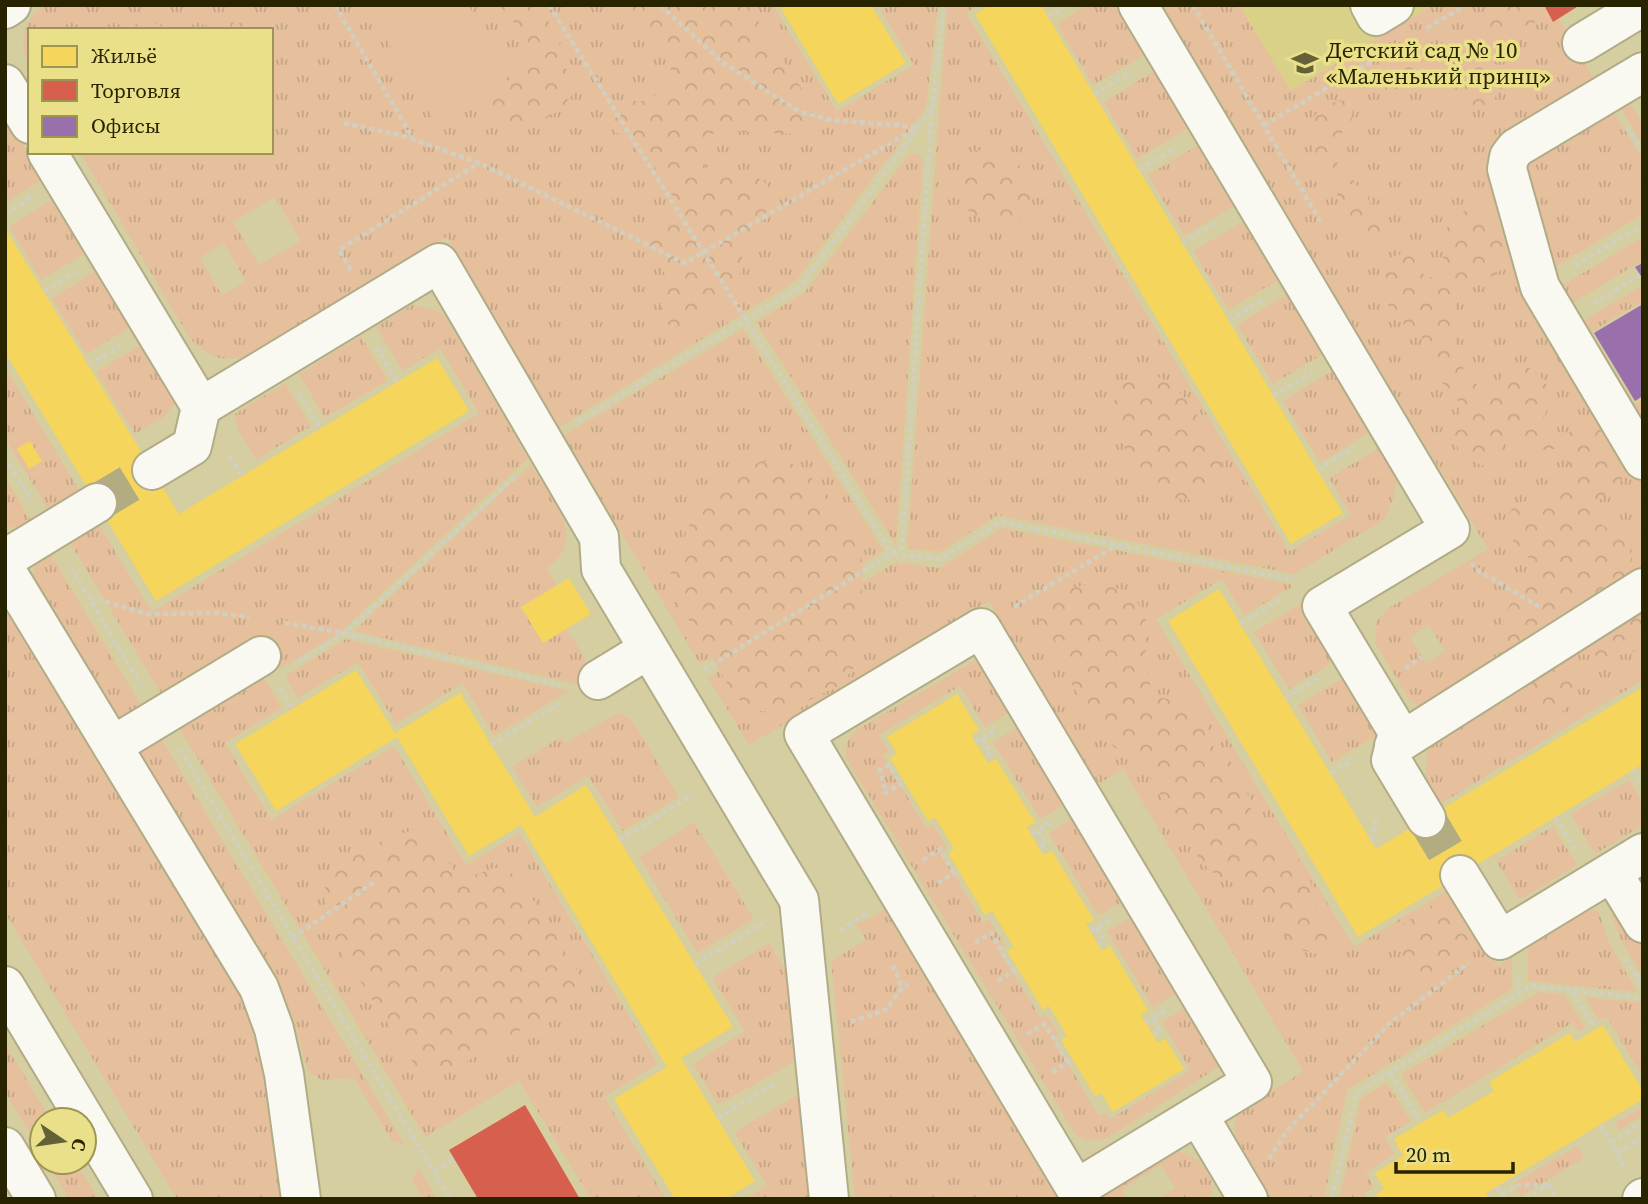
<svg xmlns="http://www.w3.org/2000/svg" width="1648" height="1204" font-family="'Source Serif 4',serif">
<defs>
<pattern id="grass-tufts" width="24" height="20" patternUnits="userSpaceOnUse" patternTransform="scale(1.75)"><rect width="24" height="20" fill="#e6c09d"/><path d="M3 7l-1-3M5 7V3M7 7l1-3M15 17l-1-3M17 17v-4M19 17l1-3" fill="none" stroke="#c5a585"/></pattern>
<pattern id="forest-crowns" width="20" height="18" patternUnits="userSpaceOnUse" patternTransform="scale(1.75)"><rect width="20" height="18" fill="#e6c09d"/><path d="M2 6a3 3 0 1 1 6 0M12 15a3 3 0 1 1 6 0" fill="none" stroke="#c5a585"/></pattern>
</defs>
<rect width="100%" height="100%" fill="#d4cea0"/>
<path fill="#dad188" d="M1239,5H1433L1290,91Z"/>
<path fill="url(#grass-tufts)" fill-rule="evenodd" d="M46,5H366L435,120L509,75L468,5H773L837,111L914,65L881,11L891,5H938L926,108L796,281L558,428L447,237L252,355C222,362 210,360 189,337L80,152H271V30H30V68C17,46 23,18 46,5ZM275,197L301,241L259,265L233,222ZM224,243L246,281L222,295L200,258Z
M947,5H978L966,13L1289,551L1351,515L1329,478L1379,448L1397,477L1394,497L1384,520L1294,574L998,515L940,552L907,548Z
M1087,5H1114L1144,55L1093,85L1057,24Z
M1159,5H1239L1291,91L1433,5H1544L1553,21L1558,18L1600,89L1490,154L1531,295L1643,480V576L1425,709L1416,705L1408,697L1375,643L1377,620L1389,608L1488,549ZM1429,625L1445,651L1426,663L1410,637Z
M1154,71L1188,128L1137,159L1104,102Z
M1643,86V95L1630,103L1643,125V146L1617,102Z
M1610,106L1643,159V214L1545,273L1522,163Z
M9,122L44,179L5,203V124Z
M1198,145L1234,206L1184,236L1148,175Z
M915,153L920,156L923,161L896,545L756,322L804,293L907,157Z
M55,198L88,252L41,280L9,226Z
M1244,221L1279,280L1228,310L1193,251Z
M1643,237V260L1563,309L1553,291Z
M98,270L132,326L86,354L52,298Z
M1643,285V301L1591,332L1634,404L1643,400V424L1573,327Z
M1288,294L1323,354L1273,384L1237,325Z
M412,305L435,310L445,316L528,458L339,633L280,669L262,639L164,698L67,538L96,520L152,612L479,413L440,348L403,371L376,327Z
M743,329L884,551L700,664L563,436Z
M361,336L388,380L325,418L299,374Z
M143,344L177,400L165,416L135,434L96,372Z
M5,367L82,495L51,514L5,438Z
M1333,370L1370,432L1320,463L1283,401Z
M285,383L311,426L256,460L237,428L235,414Z
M531,465C550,496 590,540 547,568L557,585L521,607L543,643L566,629C578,648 595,663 580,685L354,631Z
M5,477L33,524L15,528L5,525Z
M1002,528L1290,584L1292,587L1244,615L1222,579L1156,619L1354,947L1451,888L1498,966L1512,958V989L1347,1090L1324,1199H1268C1255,1176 1215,1129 1247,1106C1265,1093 1286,1084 1303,1071L1123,769L1098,784L989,601L749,745L708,678L896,562L940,568Z
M47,548L144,710L119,721L35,587C30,567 35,563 47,548Z
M5,598L246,999L260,1033L287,1199H177L5,913Z
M1643,600V680L1434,808L1425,774L1429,742Z
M1302,603L1336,660L1289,689L1254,632Z
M346,639L569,691L494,736L463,683L396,724L358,662L298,698L285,676Z
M974,661H979L1013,710L985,727L960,686L879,735L889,752L883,756L926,828L933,824L947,848L941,853L983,922L989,919L1005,946L999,950L1040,1017L1046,1014L1059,1035L1053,1039L1099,1116L1105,1112L1110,1119L1190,1070L1162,1022L1191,1004L1222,1062L1220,1066L1106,1139L1086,1140L1075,1134L846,758C845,744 847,738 858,729Z
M259,670L282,708L225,743L271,820L394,746L466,865L519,833L658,1064L604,1097L666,1199H591L519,1081L425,1137L175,721Z
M1346,676L1371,720L1376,736L1332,762L1298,705Z
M618,713L632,720L679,797L623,831L588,776L537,807L512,767L561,737L565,743Z
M1022,725L1069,802L1040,819L993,742Z
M158,733L405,1145L392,1141L354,1078L322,1080L308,1072L294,1021L275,978L137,752Z
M1629,780L1643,803V825L1595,854L1571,814Z
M1077,816L1127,899L1098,916L1049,833Z
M694,822L754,919L697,953L639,857Z
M1553,826L1577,865L1520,900L1496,861Z
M888,907L1061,1199H855L831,961L866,940L856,923L860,920L863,923Z
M1598,910L1608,940L1637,992L1528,981V948L1587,911Z
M1136,914L1182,990L1153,1007L1107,931Z
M1611,914C1625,918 1639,932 1643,947C1645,956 1643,969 1643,978L1621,940Z
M769,943L789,976L797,1060L718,1105L693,1064L745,1031L712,978Z
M1539,992L1565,995L1586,1028L1579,1032L1572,1023L1425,1113L1401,1074Z
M1585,997L1643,1003V1077L1606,1016L1599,1020Z
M5,1044L51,1120H42V1153L5,1092Z
M1387,1083L1411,1121L1385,1137L1395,1154L1366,1172L1374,1187L1364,1193L1368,1199H1339L1361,1098Z
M801,1093L812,1199H746L767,1185L734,1132Z
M1643,1107V1115L1619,1130L1615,1123Z
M1577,1146L1584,1158L1521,1196L1514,1183Z
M1179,1151C1201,1158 1217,1175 1210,1199H1158L1175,1188L1161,1165L1122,1189L1127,1199H1094L1168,1153Z
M47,1162H76L98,1199H69Z
M419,1168L437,1199H423L414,1184L413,1177Z"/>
<path fill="url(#forest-crowns)" d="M498,5H532L560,33L559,56L577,88L561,109L537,124L513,127L482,108L480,99L489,91L511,79L512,67L525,57C525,37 514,18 498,5Z
M618,5H748L805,94L810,115L802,128L789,134L733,131L709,134L698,145L706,168L720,175L747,171L766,183L769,207L742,257L739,285L709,316L684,328L665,324L660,305L666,275L641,245L656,224L675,211V200L649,157L624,142L604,115L612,101H648L674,80C665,41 650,28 618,5Z
M1495,5H1540L1539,13L1534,24C1526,26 1519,26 1512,29C1503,32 1496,39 1486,38C1482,37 1480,36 1477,33C1467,19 1486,11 1495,5Z
M145,20L167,27L198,28L217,21L247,24L250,30H124Z
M1413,57L1420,59L1425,64C1429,92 1403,105 1380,91C1377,71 1397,64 1413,57Z
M1488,62C1526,69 1493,112 1466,109C1461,109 1455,105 1450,103L1447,90C1457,74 1469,65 1488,62Z
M1339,100L1348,102L1353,108L1351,124L1332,143C1338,175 1345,176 1369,195L1370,207L1377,214L1388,217L1391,228L1385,243C1376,246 1367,249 1360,241C1350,231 1346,215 1340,203C1337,198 1338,192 1335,188C1324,170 1304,145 1311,123C1314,111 1329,105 1339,100Z
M993,148L1019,165L1033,194L1029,214L1015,227L990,225L964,208L957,184L970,152Z
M1475,208C1489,213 1507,222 1510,239C1517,281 1471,276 1456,305C1454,309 1455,316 1454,321C1452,350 1461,375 1485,391L1498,384L1506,368C1531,363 1537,370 1550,390L1548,408L1542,421C1545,432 1552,434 1563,436L1579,426L1599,427C1614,441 1638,462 1619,483C1611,491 1602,496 1594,506L1597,522L1626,539L1632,559L1629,571L1643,591V648C1619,659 1600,657 1575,653L1569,662C1576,685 1578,692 1562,712L1545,711L1529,694L1527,680L1504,641L1503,623L1511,602L1519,599L1529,581L1533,562L1514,543L1505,520L1515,504L1533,499L1554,500C1558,497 1565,493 1567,489C1577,473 1566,458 1555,449L1536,450L1524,439L1510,436C1497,448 1502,457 1485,466C1457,457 1446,439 1461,412L1456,394L1435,377L1419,329L1402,323L1389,309L1385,269L1393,256L1406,253L1419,260L1422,273L1428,278L1439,275C1450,247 1434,215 1475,208Z
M1144,371C1189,385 1205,428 1224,468L1219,485L1195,500L1163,498L1138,476L1110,417L1118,388Z
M762,461L793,464L819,484L856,533L863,566L859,646L856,665L840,685L784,713L760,711L736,698L671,591V568L699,503L721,479Z
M1098,583L1130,592L1146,616V658L1151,691L1162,698L1184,702L1206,721L1213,746L1233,764L1249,797L1253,822L1267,838L1294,852L1310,879L1316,909L1333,925L1339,938L1334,949L1316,954L1298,949L1275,923L1271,902L1259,890L1219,878L1201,862L1151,779L1137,764L1105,740L1069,680L1067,661L1055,641L1039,622C1044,588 1071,588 1098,583Z
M412,830H425L433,838L458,876C490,880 489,853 521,880L582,979V990L574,999L445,1074L429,1075L416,1067L335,942L324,898L326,878L355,851Z
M1446,900L1455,903L1473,932L1474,944L1472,954L1438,981L1430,984L1419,982L1410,975L1400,948L1398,933L1403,924L1434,904Z"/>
<path fill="#e6c09d" d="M366,5H468L509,75L434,120Z"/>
<path fill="#f6d55c" d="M779,5H871L906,63L838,104Z
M990,5H1041L1343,513L1291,544L975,14Z
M5,228L179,514L437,358L469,411L156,601L5,352Z
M30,441L42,461L29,469L17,448Z
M569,578L591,614L543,643L521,607Z
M1219,589L1376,849L1643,687V764L1358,937L1168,621Z
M356,670L395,733L460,693L535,817L586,785L733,1027L681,1058L755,1181L726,1199H675L614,1099L667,1067L521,825L469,856L397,737L276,811L235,744Z
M957,694L979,730L972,735L975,742L988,763L996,759L1035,822L1027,827L1039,848L1044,855L1052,851L1094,920L1086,924L1102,951L1110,946L1148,1010L1141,1015L1158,1043L1165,1038L1184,1069L1113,1112L1101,1093L1095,1096L1061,1040L1067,1036L1049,1006L1043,1010L1007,951L1014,947L992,911L985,915L948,853L954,849L935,817L928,821L890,758L897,754L887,737Z
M1603,1025L1643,1091V1099L1486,1193L1489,1199H1379L1376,1194L1384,1189L1375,1173L1403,1156L1394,1139L1443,1110L1448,1118L1494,1091L1489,1082L1570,1033L1575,1042Z"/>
<path fill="#d6604d" d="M1544,5H1580L1553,22Z
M525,1105L580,1199H478L449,1150Z"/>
<path fill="#9970ab" d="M1643,263V279L1635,267Z
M1643,304V396L1635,401L1594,333Z"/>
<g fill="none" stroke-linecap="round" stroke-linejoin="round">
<path stroke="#b2ac80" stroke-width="38" stroke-dasharray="38 19" stroke-linecap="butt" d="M97,503L152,470
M1426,818L1460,875"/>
<g stroke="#b1ac87" stroke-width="42">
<path id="minor" d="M1138,5L1450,529L1322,606L1398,732L1391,760L1426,818
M1370,5L1376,16L1394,5
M5,9L11,5
M1582,43L1643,6
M1643,72L1516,148L1509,157L1507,169L1540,287L1643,460
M5,84L30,124
M47,152L201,407L439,263L599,537L601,569L799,900L829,1199
M152,470L192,446L201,407
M5,559L97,503
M5,569L259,988L274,1029L284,1074L301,1199
M981,628L1252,1082L1076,1189L804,734Z
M598,680L649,649
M112,746L261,656
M1394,746L1643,588
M1612,872L1643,923
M1460,875L1500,940L1643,853
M1198,1115L1248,1199
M1642,1199L1643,1198"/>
</g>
<g stroke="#b1ac87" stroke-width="42">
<path id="major" d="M5,986L133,1199
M5,1147L36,1199"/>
</g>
<path stroke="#d1cfc0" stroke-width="4.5" stroke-dasharray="5 3.5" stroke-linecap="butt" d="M335,5L413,139L479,163L685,263L918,127
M549,5L892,554
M660,5L722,62L800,112L831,120L917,127
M1193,5L1320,221
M1048,17L1067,5
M1427,28L1466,5
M1094,94L1132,71
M344,123L412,138
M1264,125L1381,56
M1627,126L1643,152
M1139,170L1177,147
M5,214L31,198
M1182,243L1220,220
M1575,266L1643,225
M351,270L339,250L479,163
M44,291L76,272
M1593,304L1640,275
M1229,321L1267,298
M377,347L397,382
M88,365L121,346
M299,393L320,428
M1273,396L1312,373
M577,422L800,287L931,110
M230,456L242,476
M5,457L30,498
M1317,470L1355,447
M893,554L940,559L1001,522L1295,580
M1471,563L1479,571L1540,607
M70,566L141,685
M89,597L148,614L216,613L249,617
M1014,607L1117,545
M285,623L345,633L560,685
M1240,624L1283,598
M298,662L345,633L517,475
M1405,668L1422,657
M704,670L902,547L932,109L944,5
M280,688L292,709
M1285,698L1320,677
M982,738L991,753L985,757
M975,742L996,730
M491,745L565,700
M180,749L450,1199
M1632,770L1643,787
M1330,773L1354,759
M885,789L880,770L889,765L901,784
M884,794L904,782
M1555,817L1575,849
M1038,831L1046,844L1039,848
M1032,834L1052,822
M619,840L693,795
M1371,841L1377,815
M923,860L940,849L954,873
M938,883L958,871
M1097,928L1104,940L1098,944
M840,930L866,914
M1091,932L1111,919
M292,938L376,881
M975,943L991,933L1014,972
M1625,958L1643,989
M695,965L763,923
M893,965L902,988
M1636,977L1643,973
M998,981L1018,969
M1572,991L1594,1026
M1519,994V974
M1153,1018L1160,1031L1153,1035
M851,1022L886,1010L902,988L908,984
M1146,1022L1166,1010
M1027,1034L1045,1024L1068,1062
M1052,1072L1073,1060
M1391,1073L1419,1119
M718,1118L777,1082
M1600,1125L1624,1166
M1611,1142L1643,1122
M1617,1153L1643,1138
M1269,1159L1286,1132L1390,1023L1469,963
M434,1171L454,1159
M1497,1187L1504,1199
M1502,1195L1519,1185H1549
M1332,1199L1356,1093L1531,986L1643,998
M1526,1199L1549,1185L1557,1199"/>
<use href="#minor" stroke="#f9f8f1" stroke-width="38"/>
<use href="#major" stroke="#f9f8f1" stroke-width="38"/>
</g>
<defs>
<g id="school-bare" transform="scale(2.1)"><path d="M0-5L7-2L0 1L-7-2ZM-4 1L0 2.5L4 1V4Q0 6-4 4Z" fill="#646038" stroke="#eae08a" stroke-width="2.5" paint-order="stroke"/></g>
</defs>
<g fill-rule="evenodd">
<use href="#school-bare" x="1305" y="63"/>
</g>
<g text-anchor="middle" stroke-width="7" stroke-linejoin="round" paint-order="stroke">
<g font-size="23" fill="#282400" stroke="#eae08a" text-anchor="start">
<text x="1326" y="58">Детский сад № 10<tspan x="1326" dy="26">«Маленький принц»</tspan></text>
</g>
</g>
<rect width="1648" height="1204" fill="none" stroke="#282400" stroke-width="14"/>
<rect x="28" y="28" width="245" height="126" fill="#eae08a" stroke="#9c9553" stroke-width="2"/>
<rect x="42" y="46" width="35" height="21" fill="#f6d55c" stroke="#9c9553" stroke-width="2"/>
<text x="91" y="63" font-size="21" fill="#282400">Жильё</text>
<rect x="42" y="80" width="35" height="21" fill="#d6604d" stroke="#9c9553" stroke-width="2"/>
<text x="91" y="98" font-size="21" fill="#282400">Торговля</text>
<rect x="42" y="116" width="35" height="21" fill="#9970ab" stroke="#9c9553" stroke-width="2"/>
<text x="91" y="133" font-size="21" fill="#282400">Офисы</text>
<g transform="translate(63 1141) rotate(103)"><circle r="33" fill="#eae08a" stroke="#9c9553" stroke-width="2"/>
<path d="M0-5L12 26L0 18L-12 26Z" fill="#646038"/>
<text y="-10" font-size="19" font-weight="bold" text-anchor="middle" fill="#282400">С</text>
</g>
<path d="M1396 1162v10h117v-10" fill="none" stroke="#282400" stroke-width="3.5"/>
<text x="1406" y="1162" font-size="21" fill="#282400" stroke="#eae08a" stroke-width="5" paint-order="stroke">20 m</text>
</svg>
